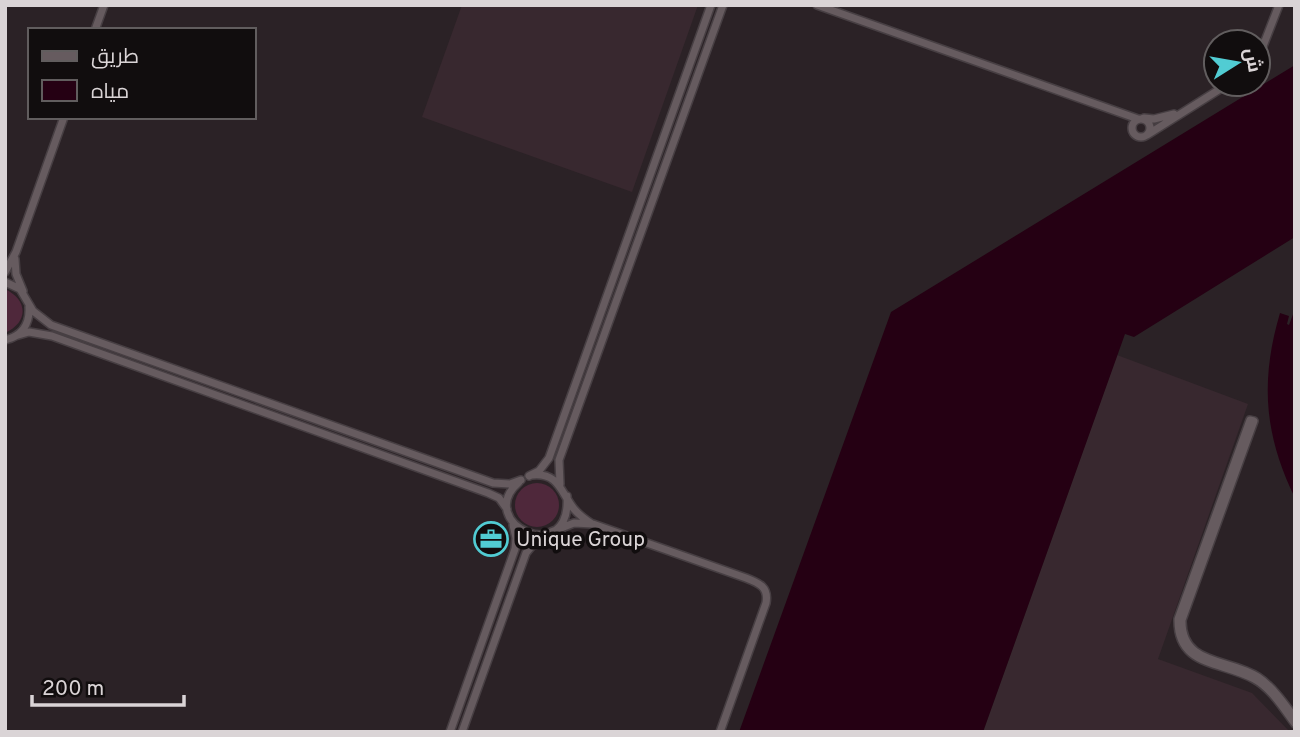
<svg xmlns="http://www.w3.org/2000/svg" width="1300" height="737" font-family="Overpass,Cairo,sans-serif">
<rect width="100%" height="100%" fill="#2b2226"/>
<path fill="#38282f" d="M462,5H698L632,192L422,117Z
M1117,355L1248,404L1158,659L1252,693L1290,732H983Z"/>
<path fill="#4f283b" d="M5,289C28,300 29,322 5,333Z
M515 505a22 22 0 1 1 44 0a22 22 0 1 1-44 0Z"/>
<path fill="#250013" d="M1295,65V237L1134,337L1125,334L983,732H739L891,312Z
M1295,309V498C1264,434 1260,381 1280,313L1289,316L1287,324L1289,325Z"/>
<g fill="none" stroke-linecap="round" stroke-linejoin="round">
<g stroke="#473f43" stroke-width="10">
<path id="minor" d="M817,5L1138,119
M95,30L104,5
M1258,59L1279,5
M1144,118L1154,119L1174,114
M1132 128a9 9 0 1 1 18 0a9 9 0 1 1-18 0Z
M1147,135L1228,84
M15,259L16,274L23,291
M5,272L16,252L64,117
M5,282L20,289L33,311L51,325L493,483L510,484L521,480
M15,336L29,332L52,336L488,493L499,498L507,509
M5,340C22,336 30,324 29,307
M532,475C559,472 561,493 574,509C579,515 586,520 592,524
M529,476L539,471L549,458L711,5
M519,482C472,523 572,570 567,496
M560,484L559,460L723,5
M551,532L574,523L593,524L746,578C759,583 769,587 766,603L720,732
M1295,718C1284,703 1273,687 1258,677C1229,658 1181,666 1182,620L1254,421L1250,420L1178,619C1177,667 1221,661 1254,679C1271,688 1283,708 1295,724
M450,732L515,549L516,538L513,525
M462,732L526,553L541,535"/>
</g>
<use href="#minor" stroke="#665b5f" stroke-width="7"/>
</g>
<defs>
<g id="office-ring" transform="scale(1.75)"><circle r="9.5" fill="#110d0e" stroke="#51ccd3" stroke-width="1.5"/><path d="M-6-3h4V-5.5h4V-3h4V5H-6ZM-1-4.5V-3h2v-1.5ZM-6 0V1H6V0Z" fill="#51ccd3"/></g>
</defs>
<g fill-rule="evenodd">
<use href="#office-ring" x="491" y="539"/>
</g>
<g text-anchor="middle" stroke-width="7" stroke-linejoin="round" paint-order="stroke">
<g font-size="21" fill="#dad4d6" stroke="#110d0e" text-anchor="start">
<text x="516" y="546">Unique Group</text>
</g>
</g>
<rect width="1300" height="737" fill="none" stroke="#dad4d6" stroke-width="14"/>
<rect x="28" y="28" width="228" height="91" fill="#110d0e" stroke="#615d5e" stroke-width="2"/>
<rect x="42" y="51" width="35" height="10" fill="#665b5f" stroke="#615d5e" stroke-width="2"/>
<text x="91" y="63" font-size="21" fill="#dad4d6">طريق</text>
<rect x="42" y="80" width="35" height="21" fill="#250013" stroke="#615d5e" stroke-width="2"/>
<text x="91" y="98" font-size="21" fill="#dad4d6">مياه</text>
<g transform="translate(1237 63) rotate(79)"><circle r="33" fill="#110d0e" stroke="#615d5e" stroke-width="2"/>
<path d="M0-5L12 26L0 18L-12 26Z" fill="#51ccd3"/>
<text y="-10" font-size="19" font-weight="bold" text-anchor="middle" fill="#dad4d6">ش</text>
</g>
<path d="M32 695v10h152v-10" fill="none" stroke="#dad4d6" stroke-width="3.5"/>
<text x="42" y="695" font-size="21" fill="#dad4d6" stroke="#110d0e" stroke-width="5" paint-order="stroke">200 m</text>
</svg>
